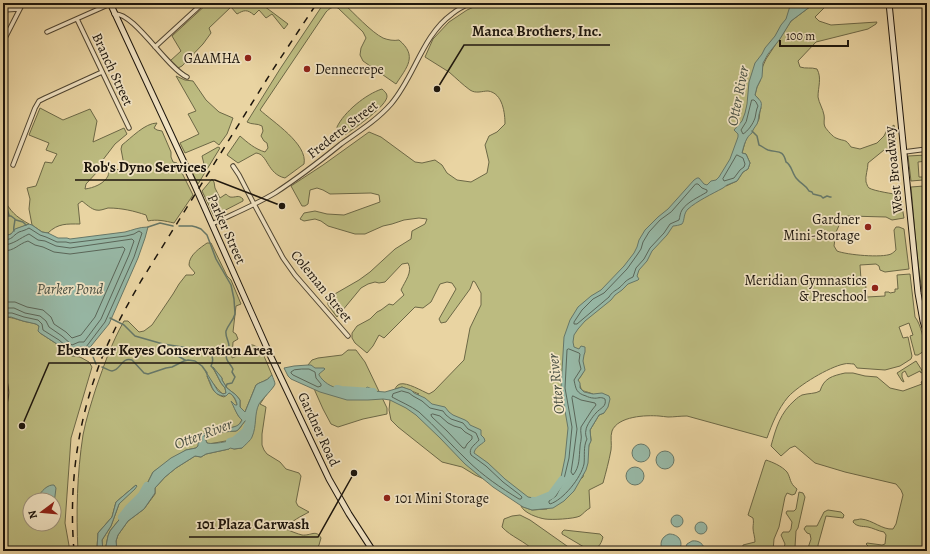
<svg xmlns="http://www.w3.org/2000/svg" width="930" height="554" font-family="Alegreya,serif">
<rect width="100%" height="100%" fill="#e9d4a2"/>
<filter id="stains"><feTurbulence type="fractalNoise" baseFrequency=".005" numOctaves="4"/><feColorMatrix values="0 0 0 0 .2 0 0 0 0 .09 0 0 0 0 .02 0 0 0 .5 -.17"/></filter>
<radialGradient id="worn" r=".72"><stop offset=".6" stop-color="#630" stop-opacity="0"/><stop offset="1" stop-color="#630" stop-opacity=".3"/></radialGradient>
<path fill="#bcbb80" stroke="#6c6846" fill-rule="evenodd" d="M208,3H260L288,24L284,29L272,14L266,18L259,10L254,15C247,9 244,10 237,14L231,7L209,28L211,33L203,44L182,66L178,68L175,67L170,61L181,51L172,36Z
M324,3H343C354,13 371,32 383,38C388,40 394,41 399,40C418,56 407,67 396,84L363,61L360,55L361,48L366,38L363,32L338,8C333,6 330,8 326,12L260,110C273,122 308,144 304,164L285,178C267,174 268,154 256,153L238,163L227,155L240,136C248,143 255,149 265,152L268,148L267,143L264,141L261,136L263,131L262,126C257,123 252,125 247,122L280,69Z
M483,3H809L797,12L760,59L726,186L737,181L743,172L748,169L750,163L746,154L742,153L746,139L757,123L759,119L760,111L761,108L758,98L755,95L757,87L760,81L762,68L766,59L791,21L815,3H829L815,17L819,21L831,25L877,22L876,24L868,29L816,42L798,61L800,67C806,69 811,67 817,69C822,78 818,87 818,97C819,103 823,109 824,115C825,119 823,123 825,127C827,130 833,137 836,138C845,142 845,138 851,147L860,149L877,143L884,136L887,130L894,125L896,145L884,150L868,163C868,169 865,176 866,182C867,184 867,186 869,188C874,191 894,194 900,195L904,218L892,220L886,217L849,216L843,217L836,232L834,246L837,251C847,255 882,258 891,254C893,253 895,251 896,250L894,230L896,227H899L904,229L909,269L885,272L880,270L879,266L876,264L860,265L861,280H865L867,297L885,296V292H889L890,293L895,292V289H898L897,275L910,274L915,317C921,324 925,343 924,351L918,355H915L910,336L913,335L909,323L899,327L903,338L908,337L912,356L911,359L900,366L885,370L857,368L854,364C851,364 847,363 844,364C829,367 799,385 788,397C778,409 772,424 767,438L687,416C680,416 674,417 668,417C665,417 662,416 659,416C646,415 618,416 612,431C610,437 612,444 611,450C609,461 606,472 603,483L589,490L590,508C586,510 583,514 580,516C574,519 551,520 545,519C538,518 524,513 521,506L532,510L547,509L583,477L589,445L591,440L590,430L599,415L604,413L593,394C579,389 583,393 578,380L581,376L583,372L576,368L574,410L564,477L553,493L547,498L534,502L475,475L462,467L442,462L398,427L391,420L389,410L390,400L419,394L402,387L395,389C396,387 397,385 400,384C407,382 422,391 429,394L434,391L464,360L470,328L481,305V293L475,282L473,281L470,289L446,322L441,323L439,319L456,289L452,283L447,282L440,284L431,302L423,308L415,307L384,338L379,335L373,346L367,353L355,343L352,338V333L357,326L370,319L377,312L381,310L389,304L393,305L404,295L401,290C405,281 413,272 408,263L402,264L385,282L379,283L375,282L368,284L361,288L337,317L328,305V299L333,295L359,280L370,272L395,249L411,239L412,231L425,224L427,219L419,218L404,220L392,224L383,226L365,234H355L328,226L321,221L315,219L304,221L300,219L304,213L315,211L327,214L344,215L380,202L379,195L371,193L330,194L323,190L317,188L310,190L308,204L305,206H302L291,186L323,165L369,132L381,137L415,162L422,163L435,160L442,165L447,173L457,180L471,182L487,173L489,162L485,145L489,136L497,132L505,124C505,114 503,93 488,91C482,91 476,94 470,90C463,85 456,78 449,72C441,67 433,62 425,57L433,39L449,22L467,10Z
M176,76L185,80L193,81L206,100L219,112L233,118L227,134L219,145L214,141L185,153L180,143L199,134L188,114L196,111Z
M382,89C384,91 387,93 387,96C388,105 354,129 346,134C340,135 338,133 337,127C344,112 366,94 382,89Z
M40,108L63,120L90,109L97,121L93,142L124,128L127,134L115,144L102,161L98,171L86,184L85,189C93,188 104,184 108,176C109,172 109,171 113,168L119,170L124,165L121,149L122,145C131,138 145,123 157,123L154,128L157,130L162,131L171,152V157L173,162L177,163L193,195L174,223C165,221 157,219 148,221L146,215C134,211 122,208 108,208C104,209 100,211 96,210C91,209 86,204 82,201L78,204L80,224C67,224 58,223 48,233L42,232L32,225L29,209L30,199L27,188L36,186L45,162L52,163L57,154L46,150L49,143L29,135Z
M218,147L220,148L198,184L191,170L204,164L202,156Z
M927,155V161L918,162L919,177H923V180L911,181L908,156Z
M212,179L214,182L215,188L220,198L226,194C227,195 228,196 230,197C236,198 238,194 243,199V201L214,216L202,191Z
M924,186V189H927V315C917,273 915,230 911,187Z
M3,198C11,212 15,216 29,224L19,228C14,229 14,232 11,234C8,235 5,236 3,236Z
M207,243H211L227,276L231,280L241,304L236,306L233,332L236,334L238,339L233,342L232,358L247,352L251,345H253L259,348L257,352L259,355L264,356L272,375C269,377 269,379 266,380C263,382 260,382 256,385L245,412L240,407V400L236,395L227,388L222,380V378L213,368L221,383L225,388L226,393L223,394C218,391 212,381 207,376C211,385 212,394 224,397L229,393C233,394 236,401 237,405L236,406L233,404C235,409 238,417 242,420L238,426L226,429L216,427L211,428L207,431L206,433L201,437L202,441L196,448L186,450L153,472L145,488L141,498L127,510L110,531L108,536L105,551H103L102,540L111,526L119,504L136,485L116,502L112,517L98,533L97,548V551H78C76,513 77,474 83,435C86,419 91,404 96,388C104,365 112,342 124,321H128L139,332L144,331L152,325L173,294L179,284L186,275H193L195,273C193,270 190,268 189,265C189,255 200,248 207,243Z
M3,317C12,317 15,319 23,321C29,323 34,322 39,326L40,333L57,344L72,356L80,357L89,362L92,367L71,438L65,523L70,551H3ZM30,500H54V524H30Z
M348,350H356L365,362L387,408V414L363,419L338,427L331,424L323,409L315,391L308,365L312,360L318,358L342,355Z
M916,361L923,372L921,373L920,371L908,377L905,371L902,373V377L904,382L902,381L897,373Z
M845,373H853L865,376L877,377L890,388L903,391L922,384L921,382L927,379V551H879L870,548L866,544L867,543L882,545L885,544L886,535L884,532C878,531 873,528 868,527C862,526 857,527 853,522L854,520C857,520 859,519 861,519C873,520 882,530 893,529L896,524L903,495L901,490L896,484L845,472L815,463L795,446L790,448L781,456L771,446C776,428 780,413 795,400C797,398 800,396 802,395C809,393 815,394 820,391C824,378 832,376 845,373Z
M274,386L269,391L260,404L266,407L262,434V445L264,450L267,454L280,462L286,469L299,473L301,476L296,502L298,506L309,512C302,516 290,521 286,529C290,531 298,534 302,535C311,536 316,529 321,538L319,545L315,551H117L116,541L118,535L128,521L144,509L155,494V488L165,477L176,468L195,456L201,457L206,454L229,449L230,447L234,449L242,448L247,442L241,436L231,440L209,444L207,443L204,436L214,429H217L222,432L236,431L239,429L245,421H246L247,424L258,393Z
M766,460C772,462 782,466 787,472C791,478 789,483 797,489L795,494L792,495L787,493L785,497L779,527L774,539L773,551H742L743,545L755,542C755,537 753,532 753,528C753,525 754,522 753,518L748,515L765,462Z
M799,492L803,493L805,497L798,528L796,531L795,547L799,551H783L785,544L781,535L783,532H789L791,529L792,522L786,513L787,511H794L796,509Z
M828,510L841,512L844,515L843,518L826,516L818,545V551H807L811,539L810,534L807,533L804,529L806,526H817L824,512Z
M520,515L530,520L574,551H534C525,541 511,537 502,527L504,519L512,516Z
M564,530L600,534L603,537C601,545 597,550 589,550L562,534V532Z"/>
<path fill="#97b8a6" stroke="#667768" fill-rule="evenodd" d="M802,3H815L791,21L780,39L768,54L763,63L762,77L757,87L755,95C761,102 763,101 760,111C758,116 759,120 757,124C755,127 753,129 752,133C746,137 744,145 742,153L746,154L750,163L748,169L743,172L737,181L727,185L723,188C712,194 697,201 688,209C683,214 685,220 682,224C680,225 675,226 673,226L667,235L652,251L647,261L639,270L637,276L639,279L638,280L628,284L622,290L615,295L611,300L585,321L578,329L574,335L573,342L574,347L579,349L581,346L585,347V352L584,355L583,361L585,370L581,376L578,380L580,383V388L584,392L593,394L602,393L609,396L610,399L608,407L604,413L599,415L590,430L591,441L589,445L588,463L586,470L574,491L564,501L553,508L532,510L523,507L493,487L465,464L440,438L416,415L406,408L390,400L383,399L368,400H347L320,392L291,379L288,376L284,368L294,366L308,365H311L315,368H324L325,369L319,374V375C328,390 348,391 363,391L367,387L372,389L373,391L385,392L402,387L411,390L414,393L425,398L432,404L445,407L449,412L453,415L465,420L468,422L470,425L479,429L481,430V435L484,438L485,441C481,445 475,447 474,453L488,463L505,479L528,497L539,499L547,498L553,493L560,482L565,458L568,428L561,388L564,337L570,320L578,307L591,296L601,290L624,266L634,253L637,247L639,240L645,230L658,217L668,209L694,180L697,178H699L704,184L707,185L711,181L716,180L719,177L730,159L738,137V134L734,130L742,121L745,113L747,104L749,82L755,63L762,54L765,48L775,36L781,25L786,19L790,6L794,7L800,6Z
M29,224L32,225L42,232L48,233L58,238H67L70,239L125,232C133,230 139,227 148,227L145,238L138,258L109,324L87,351H82L72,356L57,344L40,333L38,331L39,326L36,324L23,321L11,317H3V236H5L11,234L15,229Z
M213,367L222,378V380L227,388L236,395L240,400V407L245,412L256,385C260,382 263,382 266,380C269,379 269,377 272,375C273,378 275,382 275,384C274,388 262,399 259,404C254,414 257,426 252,437C251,440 245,445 242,448L234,449L230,448L229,449L206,454L201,457L195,456L176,468L165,477L155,488V493L144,509L128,521L118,535L116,541L117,551H105L108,536L110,531L127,510L141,498L145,488L153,472L171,458L186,450L196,448L198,446V443L202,441L201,435L203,434L206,433C210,426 216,428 223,429C225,429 236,427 238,425C240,424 241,422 242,420C237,416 234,407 231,401L235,405H237C237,401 233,394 229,393L226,396C215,396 213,390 210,382C208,378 207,376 206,372L218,391L223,394L226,393L225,388L221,383ZM245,421H246C247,425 247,430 244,434C239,440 214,445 207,443L204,436L211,430L217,429L222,432L236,431L238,430Z
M632 453a9 9 0 1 1 18 0a9 9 0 1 1-18 0Z
M656 460a9 9 0 1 1 18 0a9 9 0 1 1-18 0Z
M626 476a9 9 0 1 1 18 0a9 9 0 1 1-18 0Z
M52,485H54L56,488L54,504V500H37C39,494 45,486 52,485Z
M136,485L137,486L135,489L119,504L111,526L102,540L103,551H97V548L98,533L112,517L116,502Z
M671 521a6 6 0 1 1 12 0a6 6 0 1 1-12 0Z
M695 528a6 6 0 1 1 12 0a6 6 0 1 1-12 0Z
M669,534C679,534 684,542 679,551H663C659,544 661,537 669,534Z
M692,541C699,540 704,544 705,551H684L687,544Z"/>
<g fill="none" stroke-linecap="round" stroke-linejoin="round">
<path stroke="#5a6659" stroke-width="1" d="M752,100H754L756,102L758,106C756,110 756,114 755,118C753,124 748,131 743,134L741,130L746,122Z
M737,155L743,158L745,164L744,167L740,170L734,178L724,181L723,179Z
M696,184H698L702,188L707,190V192C699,197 687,202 682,210C680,213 680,217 679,220L670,224L664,233L650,248L644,259L636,268L633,277C624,281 625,283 619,288C615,291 612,292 609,297L577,324H574V322L582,310L593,299L604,293L627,269L637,255L641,249L643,242L649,232L660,220L671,212Z
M3,240C13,240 12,236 19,232C22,231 26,230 29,228L40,235L46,237L57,242H66L70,243L126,236L134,234L139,231L142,233L134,257L105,322L86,347H81L72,351L59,340L43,330L42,324L38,320L24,317L12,313H3
M3,245C13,245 20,238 29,234L38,240L45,241L56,246L70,248L132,239L134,241L129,255L101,319L84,342H79L72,345L62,336L49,327L46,321L40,316L25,313L14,308H3
M3,251C15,251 18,244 28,241L35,245L43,247L54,252L70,254L123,247L125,249L95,317L81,335L72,338L66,332L54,324L51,317L43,310L27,307L15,302H3
M569,349L579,353L580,354L579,361L581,369L574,380C576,389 576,393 586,396C588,397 591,398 593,398C598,399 600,396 605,399C607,407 600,408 596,413C593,416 586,426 586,430C585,433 586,437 587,439C583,447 585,456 584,464C581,478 563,500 550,504L549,503V501L556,496L563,483L569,458L572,427L565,388L567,350Z
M302,369H309L315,372L316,378L321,384V386L318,387L293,375L291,373V372L294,370Z
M402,391L409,393L413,396L422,401L430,408L443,411L446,415L451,419L463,423L468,429L476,433L479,440C475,445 468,448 471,455L486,466L503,482L520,495L522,497L521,499H519C501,488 483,476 467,460C451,445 436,427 419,412C411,406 401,402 392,397L393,394Z
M573,396L581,400L595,403L596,405L592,410L581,427C580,432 582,436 581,440C581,442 580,444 580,447C579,457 580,467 573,475L571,472L573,459L577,429L572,398Z
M433,414L440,416L448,423L454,426L461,428L465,432L472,436V439L467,444L465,448H463L447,431L432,417L431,415Z"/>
<path stroke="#667768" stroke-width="1.5" d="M752,131L757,136L759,145C762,146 765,149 768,150C778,153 783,149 786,162C792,165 792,174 797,179C801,184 806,185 809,191L812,192L813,194L821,196L823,198L827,196L830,197H831
M7,209L9,215
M6,216H11L15,219C15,222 13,228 14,231
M16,220L23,222L26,225
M179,226H192L196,227L201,229L207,235L216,259L231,285L234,299L235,314C233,321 228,325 226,331C225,337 229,341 229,346C229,352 229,347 227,352C224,360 230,363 233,369L232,372L235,377L232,383L227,384L226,387
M148,227L160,223L173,226
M110,318L124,325L135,336L163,344L208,351C213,355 214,360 211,366L214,369
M160,344L167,350L185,360
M89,347L96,364
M102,367C105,368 109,371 112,371C121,370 121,357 132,360L144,373L148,374L166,368L172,367L184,361L188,360L195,361L202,366L207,373"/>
<path stroke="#97b8a6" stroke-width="8" d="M337,389L341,390L373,392
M230,442L234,441L246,431L249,423
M533,501L534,502L551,495L562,480
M122,517L129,508L142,495L147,486"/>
<g stroke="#4f4532" stroke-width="5.5">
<path id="street" d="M3,10L19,9
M114,14C133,11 167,68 187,77
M77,19L129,128
M47,32L110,4
M3,42L23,3
M155,47L203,3
M904,152L927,149
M13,165L35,108L39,101L45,98L102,72
M233,166L239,175L254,204L283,258L295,275L348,336
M212,224C233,214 255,205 275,193C298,178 320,161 341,144C358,132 377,120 391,104C415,76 422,36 452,14C458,9 464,6 471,3
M3,377C8,388 8,397 3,408"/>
</g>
<g stroke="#1c150c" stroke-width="7">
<path id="secondary" d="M110,3L195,186L271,357L329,479L349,514L373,551
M889,3L918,293L923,321L927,334"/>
</g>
<use href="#street" stroke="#f1e3c3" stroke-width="3.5"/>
<use href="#secondary" stroke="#f1e3c3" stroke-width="5"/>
<path stroke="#1c150c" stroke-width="1.5" stroke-dasharray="7 7" stroke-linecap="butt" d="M74,551C69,491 76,431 96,374C107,341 124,311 141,281L272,71L317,3"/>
</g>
<g fill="#8f2418" stroke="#f1e3c3" stroke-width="1.5">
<circle cx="248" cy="58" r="4"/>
<circle cx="307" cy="69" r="4"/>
<circle cx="868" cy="227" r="4"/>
<circle cx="875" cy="288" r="4"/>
<circle cx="387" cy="498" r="4"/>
</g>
<g text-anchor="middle" stroke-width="3.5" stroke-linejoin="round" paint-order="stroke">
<g font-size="14" fill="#1c150c" stroke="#f1e3c3" text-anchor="end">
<text x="240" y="63">GAAMHA</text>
<text x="315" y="74" text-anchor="start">Dennecrepe</text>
<text x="860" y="224">Gardner<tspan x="860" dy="16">Mini-Storage</tspan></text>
<text x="867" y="285">Meridian Gymnastics<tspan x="867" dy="16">&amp; Preschool</tspan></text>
<text x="395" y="503" text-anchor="start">101 Mini Storage</text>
</g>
<g font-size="14" fill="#1c150c" stroke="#f1e3c3">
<text transform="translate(113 69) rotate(65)" y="5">Branch Street</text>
<text transform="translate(342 129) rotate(-38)" y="5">Fredette Street</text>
<text transform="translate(893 170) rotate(-96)" y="5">West Broadway</text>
<text transform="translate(227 229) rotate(66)" y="5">Parker Street</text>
<text transform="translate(322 286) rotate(51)" y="5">Coleman Street</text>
<text transform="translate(319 429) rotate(65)" y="5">Gardner Road</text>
</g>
<g font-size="15" font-style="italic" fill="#474e42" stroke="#f1e3c3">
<text transform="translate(738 96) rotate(-79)" y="5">Otter River</text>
<text x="70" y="294">Parker Pond</text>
<text transform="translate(556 384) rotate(-96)" y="5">Otter River</text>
<text transform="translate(203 434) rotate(-21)" y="5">Otter River</text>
</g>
</g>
<path fill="none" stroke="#1c150c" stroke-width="1.5" d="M437 89L464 45H610M282 206L215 180H75M22 426L49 363H281M354 473L318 537H189"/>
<g fill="#1c150c" stroke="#f1e3c3" stroke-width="1.5">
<circle cx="437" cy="89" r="4"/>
<circle cx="282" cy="206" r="4"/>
<circle cx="22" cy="426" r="4"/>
<circle cx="354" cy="473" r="4"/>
</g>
<g font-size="15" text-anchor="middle" font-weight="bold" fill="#1c150c" stroke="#f1e3c3" stroke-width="3.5" stroke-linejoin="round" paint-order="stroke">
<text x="537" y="36">Manca Brothers, Inc.</text>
<text x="145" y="172">Rob's Dyno Services</text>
<text x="165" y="355">Ebenezer Keyes Conservation Area</text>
<text x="253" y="529">101 Plaza Carwash</text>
</g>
<rect width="930" height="554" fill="none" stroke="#e9d4a2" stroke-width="16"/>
<rect x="4" y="4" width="922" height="546" fill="none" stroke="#1c150c" stroke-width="2"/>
<rect x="8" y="8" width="914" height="538" fill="none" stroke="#1c150c"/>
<g transform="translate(42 512) rotate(254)"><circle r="19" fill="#f1e3c3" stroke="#9c917a"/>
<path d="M0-3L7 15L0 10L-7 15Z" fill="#8f2418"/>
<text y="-6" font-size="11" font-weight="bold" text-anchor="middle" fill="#1c150c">N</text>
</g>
<path d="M780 40v6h68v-6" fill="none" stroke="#1c150c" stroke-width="2"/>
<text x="786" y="40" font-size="12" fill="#1c150c" stroke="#f1e3c3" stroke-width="3" paint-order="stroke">100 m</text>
<rect width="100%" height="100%" filter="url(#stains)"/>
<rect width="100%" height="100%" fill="url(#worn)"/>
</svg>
